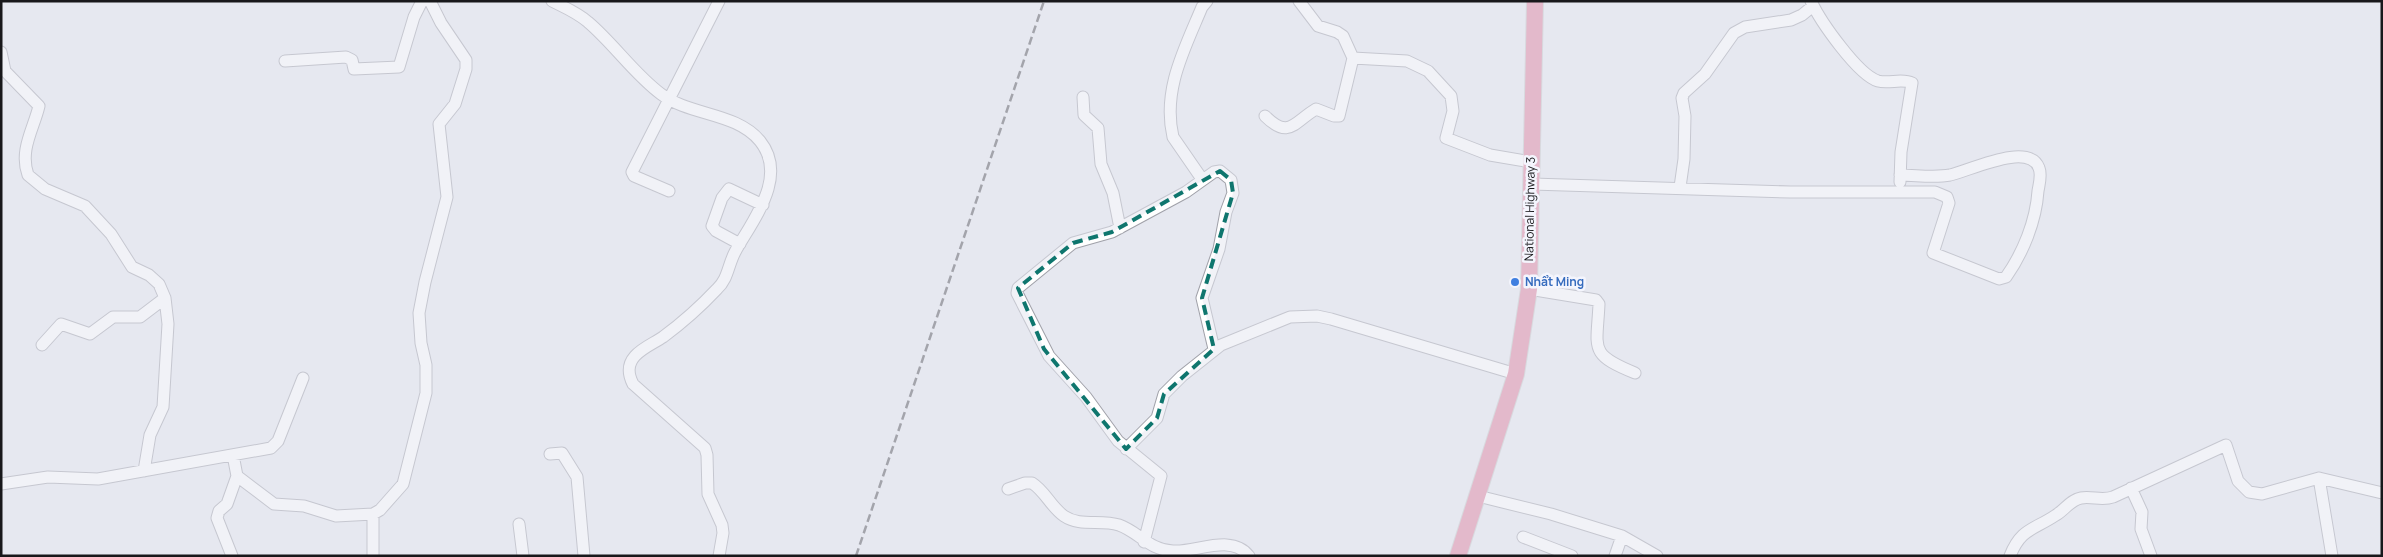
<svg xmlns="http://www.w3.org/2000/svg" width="2383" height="557" font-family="Manrope,sans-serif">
<rect width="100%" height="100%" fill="#e6e8f0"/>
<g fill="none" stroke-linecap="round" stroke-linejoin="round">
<g stroke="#a0a1a9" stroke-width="13">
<path id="minor" d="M552,1C564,7 578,13 588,22C614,44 634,74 661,94C690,116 736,112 760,141C789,177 752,221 735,252C728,265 728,279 717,289C701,306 682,323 663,337C654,343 642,348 635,356C627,365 628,374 633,384L705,448L707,455L708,494L722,525L723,533L719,556
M1299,1L1318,26L1337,32L1343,36L1353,58L1407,61L1428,71L1451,96L1453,111L1446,138L1490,155L1531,162
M1811,1C1820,21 1858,75 1878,81C1889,84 1902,78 1912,83L1901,152L1900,182
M1,52L5,71L39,106C34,128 19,150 28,175L45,189L85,206L111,234L132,267L149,275L159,284L165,298L168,324L163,407L150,435L144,471
M285,61L346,57L352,60L354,69L399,67L414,17L422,1
M1083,97L1084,115L1098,128L1101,164L1113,193L1120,228
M1265,116C1289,140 1294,122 1316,109L1334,116H1339L1353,58
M1202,179L1173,137C1162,90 1185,48 1202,7L1207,1
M1532,184L1790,192H1935L1947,197L1949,203L1933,253L1999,279L2006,277C2023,253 2036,221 2038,191C2039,185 2042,175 2039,168C2029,141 1969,171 1950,175C1934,178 1916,175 1900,175
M1680,187L1684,159L1685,116L1682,98L1684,93L1705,74L1734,33L1745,27L1791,20L1802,15L1813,6
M669,191L634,176L632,172L719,1
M740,244L716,231L712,226L722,198L729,189L763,205
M1529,289L1596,300L1599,304C1597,349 1588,354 1635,373
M42,345L61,324L90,334L113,317H140L165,298
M1126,449L1157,418L1164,394L1182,376L1221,345L1290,317L1317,316L1331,319L1516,374
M550,454L562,453L577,477L584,556
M237,476L274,504L304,506L336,516L373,514L380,510L403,484L426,393V365L421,343L419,313L425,282L447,197L439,124L455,104L466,69V60L441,23L430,1
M2319,478L2332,556
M1,484L48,477L98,479L271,448L278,441L303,378
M2131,488L2142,512L2141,529L2151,556
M1008,489L1025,483H1032C1045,491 1051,507 1064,516C1080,527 1101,519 1119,525C1139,532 1149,550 1173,551C1195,553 1232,533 1249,556
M1478,496L1551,514L1622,536L1657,556
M519,524L523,556
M1523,537L1572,556
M1144,542L1161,476L1118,441L1086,397L1049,356L1017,293L1018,288L1073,243L1112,232L1186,192L1214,172L1220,171L1231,180L1233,193L1226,212L1219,249L1202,298L1214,349
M232,556L217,518L219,511L227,504L237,476L233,455
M373,556V514
M1615,556L1622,536
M2010,556C2021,528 2034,530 2056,515C2065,510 2070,500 2081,498C2092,496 2102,501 2113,497L2226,445L2238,481L2249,492L2262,494L2319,478L2382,493"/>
</g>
<g stroke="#c8c8c8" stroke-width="18">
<path id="highway" d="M1458,556L1516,374L1529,289L1535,1"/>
</g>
<use href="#minor" stroke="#fff" stroke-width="11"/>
<use href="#highway" stroke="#e0809d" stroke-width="16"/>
<path stroke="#535358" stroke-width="2.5" stroke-dasharray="8 4" stroke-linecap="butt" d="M856,556L1044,1"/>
</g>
<path d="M0 0H2383V557H0ZM1220,171L1231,180L1233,193L1202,298L1214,349L1164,394L1157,418L1126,449L1044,349L1018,288L1073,243L1112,232Z" fill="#e6e8f0" fill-opacity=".55" fill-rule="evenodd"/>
<path fill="none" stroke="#0f766e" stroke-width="4" stroke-dasharray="10 6" stroke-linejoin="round" d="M1220,171L1231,180L1233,193L1202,298L1214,349L1164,394L1157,418L1126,449L1044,349L1018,288L1073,243L1112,232Z"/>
<circle fill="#3f7fe0" stroke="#f4f5fd" stroke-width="2" cx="1515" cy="282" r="5"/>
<g text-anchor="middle" stroke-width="5" stroke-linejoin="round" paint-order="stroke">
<g font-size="12" fill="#18181b" stroke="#f4f5fd">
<text transform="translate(1530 209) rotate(-89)" y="4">National Highway 3</text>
</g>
<g font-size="12" font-weight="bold" fill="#366cbe" stroke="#f4f5fd" text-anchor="start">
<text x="1525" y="286">Nhẩt Ming</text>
</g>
</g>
<rect width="2383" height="557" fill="none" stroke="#18181b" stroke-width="5"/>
</svg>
